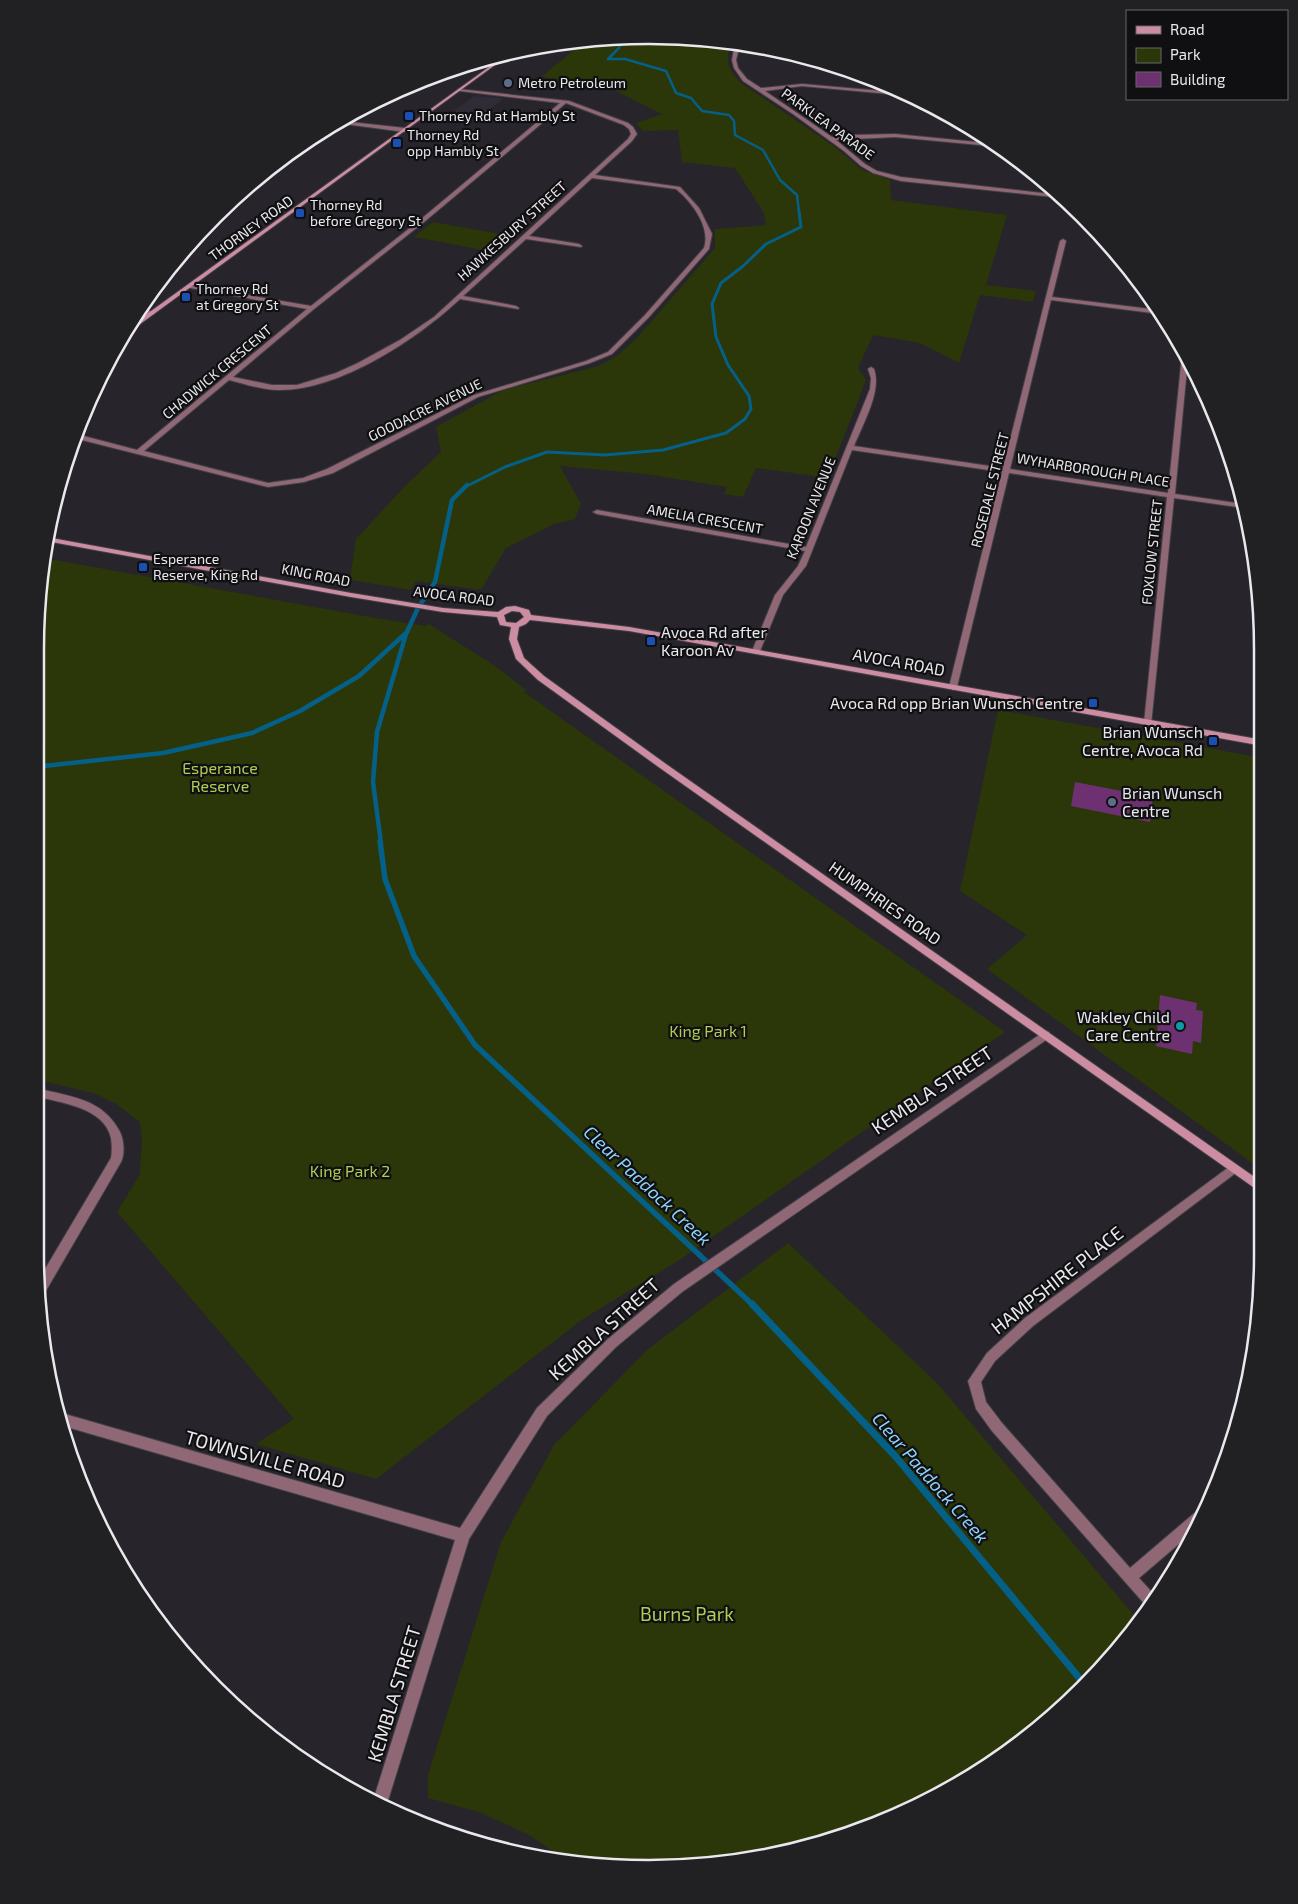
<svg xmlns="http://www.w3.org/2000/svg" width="1298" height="1904" font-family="'Exo 2',sans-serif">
<rect width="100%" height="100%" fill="#27252b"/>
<path fill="#302c37" d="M474,96L501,98L502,100L486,112L476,114L456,112L455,110Z"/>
<path fill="#2b3609" d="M621,38L729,48C725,64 731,72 741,83L835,147L862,170L890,180L891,200L1007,215L986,285L1036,291L1033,302L980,295L959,363L920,343L873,335L858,368L866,380L828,478L756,468L743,497L724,494L727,487L645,474L560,466L581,504L575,519L554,524L506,548L481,590L416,581L411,590L350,580L356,539L406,485L441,452L436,427L503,390L599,366L618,355L636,339L715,248V229L766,225L764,213L735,168L682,162L678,130L643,131L636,123L662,114L602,84L541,77L584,42H582Z
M433,222L512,236L494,252L414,237Z
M44,558L381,619L426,626L429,624L495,666L526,690L524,692L1005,1032L681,1259L583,1319L376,1479L256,1444L294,1419L117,1212L140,1174L142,1140L140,1122L115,1103L96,1094L35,1079V649Z
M998,710L1263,758V1171L987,969L1027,935L960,891Z
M788,1243L936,1382L1139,1621L1083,1689L990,1765L921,1806L769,1857L689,1868L572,1864L529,1835L479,1812L428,1798V1775L501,1542L554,1445L647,1350Z"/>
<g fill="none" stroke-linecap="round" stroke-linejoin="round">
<path stroke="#056088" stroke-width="2.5" d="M624,38L621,39L619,48L608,59H625L666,71L676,93L691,98L702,111L729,115L734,121L735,135L763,150L780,180L797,195L799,212"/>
<path stroke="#056088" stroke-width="3" d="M465,487L505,467L547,452L605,455L663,450L726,433L745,419L751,409L749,396L728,365L716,337L712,304L721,283L742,267L766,244L801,227L799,211"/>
<path stroke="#056088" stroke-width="4.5" d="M35,765L44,766L163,753L252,733L300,711L359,676L407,632L418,608L435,582L452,500L467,485
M381,843L373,782L377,732L406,634"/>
<path stroke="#056088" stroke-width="5.5" d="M380,841L385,879L414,956L475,1045L753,1305"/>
<path stroke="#056088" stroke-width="7" d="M752,1304L896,1457L1086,1686"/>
</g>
<path fill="#6d3171" d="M1075,782L1153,797L1150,822L1071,806Z
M1160,995L1197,1003L1196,1010L1203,1011L1201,1043L1193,1041L1192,1054L1156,1046Z"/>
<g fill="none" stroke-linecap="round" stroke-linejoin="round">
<g stroke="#424046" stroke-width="2">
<path id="street" d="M735,43L740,45L736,60L738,68L747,79L761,88L802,84L905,93L911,96L802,86L765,91L832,137L853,135L895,134L997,144L1001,147L895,137L836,140L865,164L877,171L901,177L1059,195L1063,198L901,181L873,173L861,166L844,151L793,114L743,81L734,68L732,60Z
M458,89L569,101L628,123L633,127L637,134L632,141L595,175L680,187L699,208L712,234L709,249L649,317L612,354L590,363L478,397L333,473L304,482L268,487L74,438L76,434L137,450L307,309L190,288L188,287V285L311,306L420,220L560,103L460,91ZM566,103L624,125L629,129L631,134L628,139L434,317L400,340L358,363L336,373L297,385H272L233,377L314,309L424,222ZM592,178L676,189C692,202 711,227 704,248L645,315L608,352L586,361L474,395L327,469L303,478L268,483L144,451L229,380C245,384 262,390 278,390C339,391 417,339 460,299L518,309L519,308L516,306L463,296L526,239L581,247L582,246L579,244L529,236Z
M341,121L405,128L408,130L405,132L337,123Z
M1063,239L1066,241L1052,297L1158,310L1160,314L1051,300L1010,469L1168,493L1182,355L1185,353L1188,358L1175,494L1243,504L1244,508L1174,498L1151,725H1145L1144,723L1167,497L1009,473L957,687L953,690L949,687L1002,472L852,450L806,566L783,595L760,651L756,654L752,651L775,595L798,566L805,551L597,514L593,512L597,510L806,547L870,389L871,378L868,369L871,367L874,369C882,391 863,424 854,446L1003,468L1060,241Z
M142,309L154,312L155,313L152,315L140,313Z
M1045,1031L1049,1032L1050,1035L1049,1038L682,1292L616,1347L547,1416L469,1539L386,1807L373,1801L455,1540L60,1425L56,1414L58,1412L460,1528L537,1408L608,1339L674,1284Z
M35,1088C68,1096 103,1098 120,1132C124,1140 125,1154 121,1162L44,1294L40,1295L38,1281L111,1158C112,1152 112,1145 111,1138C104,1107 61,1103 35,1096Z
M1233,1164L1237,1166L1239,1169L1237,1172L1033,1326L995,1361L981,1382L986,1402L1002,1423L1130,1568L1198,1510L1203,1508L1206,1509L1194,1531L1139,1578L1158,1599L1149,1609L992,1431L976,1409L968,1381L987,1353L1025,1318Z"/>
</g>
<g stroke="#424046" stroke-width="2">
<path id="secondary" d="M514,51L125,335L122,336L129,327L507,54Z
M46,537L351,593L443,608L498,612L506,607L515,606L529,610L531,615L629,627L1263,740V746L629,631L530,620L526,624L519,627L517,639L524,658L544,676L666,764L1263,1183V1194L660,768L538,680L516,659L509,639L511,627L500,625L497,617L443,612L351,597L46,541ZM512,611L520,612L524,617L516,623L506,622L504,615Z"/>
</g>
<g stroke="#424046" stroke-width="3">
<path id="highway" d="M649,35L769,47L775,49L772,50L644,36Z"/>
</g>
<use href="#street" fill="#906875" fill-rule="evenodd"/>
<use href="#secondary" fill="#cc8ca2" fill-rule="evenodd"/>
<use href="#highway" fill="#f2dde4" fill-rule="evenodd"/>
</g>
<g fill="#5c6f8a" stroke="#100f11" stroke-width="2">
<circle cx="508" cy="83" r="5"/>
<circle cx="1112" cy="802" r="5"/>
</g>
<g fill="#1a4fb4" stroke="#100f11" stroke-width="2">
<rect x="404" y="111" width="10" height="10" rx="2.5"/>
<rect x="392" y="138" width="10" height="10" rx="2.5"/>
<rect x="295" y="208" width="10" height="10" rx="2.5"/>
<rect x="181" y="292" width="10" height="10" rx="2.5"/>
<rect x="138" y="562" width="10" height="10" rx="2.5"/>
<rect x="646" y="636" width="10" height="10" rx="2.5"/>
<rect x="1088" y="698" width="10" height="10" rx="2.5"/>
<rect x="1208" y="736" width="10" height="10" rx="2.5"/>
</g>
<circle fill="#0f9aa8" stroke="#100f11" stroke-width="2" cx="1180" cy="1026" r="5"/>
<g text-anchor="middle" stroke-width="4.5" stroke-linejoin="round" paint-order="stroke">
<g font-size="14" fill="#e9e8ec" stroke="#100f11" text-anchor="start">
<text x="518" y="88">Metro Petroleum</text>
<text x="419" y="121">Thorney Rd at Hambly St</text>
<text x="407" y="140">Thorney Rd<tspan x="407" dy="16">opp Hambly St</tspan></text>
<text x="310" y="210">Thorney Rd<tspan x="310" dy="16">before Gregory St</tspan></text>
<text x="196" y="294">Thorney Rd<tspan x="196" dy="16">at Gregory St</tspan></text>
<text x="153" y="564">Esperance<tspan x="153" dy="16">Reserve, King Rd</tspan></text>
</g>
<g font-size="14" fill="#e9e8ec" stroke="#100f11">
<text transform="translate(828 124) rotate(36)" y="5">PARKLEA PARADE</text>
<text transform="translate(251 228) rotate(-36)" y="5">THORNEY ROAD</text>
<text transform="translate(512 231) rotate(-42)" y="5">HAWKESBURY STREET</text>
<text transform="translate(217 372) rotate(-40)" y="5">CHADWICK CRESCENT</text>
<text transform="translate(425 410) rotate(-26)" y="5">GOODACRE AVENUE</text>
<text transform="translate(1093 470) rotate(9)" y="5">WYHARBOROUGH PLACE</text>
<text transform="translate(990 490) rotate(-76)" y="5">ROSEDALE STREET</text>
<text transform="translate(811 508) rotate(-68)" y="5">KAROON AVENUE</text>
<text transform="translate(705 519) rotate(10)" y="5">AMELIA CRESCENT</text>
<text transform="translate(1152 552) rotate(-84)" y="5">FOXLOW STREET</text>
<text transform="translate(316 575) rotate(11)" y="5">KING ROAD</text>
<text transform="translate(454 596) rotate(7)" y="5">AVOCA ROAD</text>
</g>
<g font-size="16" fill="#e9e8ec" stroke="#100f11" text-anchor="end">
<text x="661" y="638" text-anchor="start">Avoca Rd after<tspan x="661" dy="18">Karoon Av</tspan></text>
<text x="1083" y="709">Avoca Rd opp Brian Wunsch Centre</text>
<text x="1203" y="738">Brian Wunsch<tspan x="1203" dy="18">Centre, Avoca Rd</tspan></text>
<text x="1122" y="799" text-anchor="start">Brian Wunsch<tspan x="1122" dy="18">Centre</tspan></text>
<text x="1170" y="1023">Wakley Child<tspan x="1170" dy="18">Care Centre</tspan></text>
</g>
<g font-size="16" fill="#e9e8ec" stroke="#100f11">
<text transform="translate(899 662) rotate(10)" y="6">AVOCA ROAD</text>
<text transform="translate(885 903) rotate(35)" y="6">HUMPHRIES ROAD</text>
</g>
<g font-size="16" fill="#afcd53" stroke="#100f11">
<text x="220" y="774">Esperance<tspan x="220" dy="18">Reserve</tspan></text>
<text x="708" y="1037">King Park 1</text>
<text x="350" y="1177">King Park 2</text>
</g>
<g font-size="18" font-style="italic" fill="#8dd3fc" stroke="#100f11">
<text transform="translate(647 1186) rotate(43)" y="6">Clear Paddock Creek</text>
<text transform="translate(930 1478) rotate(49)" y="6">Clear Paddock Creek</text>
</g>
<g font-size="19" fill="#e9e8ec" stroke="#100f11">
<text transform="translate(932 1090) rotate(-34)" y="7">KEMBLA STREET</text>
<text transform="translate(1057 1280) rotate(-38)" y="7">HAMPSHIRE PLACE</text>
<text transform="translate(604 1329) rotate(-42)" y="7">KEMBLA STREET</text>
<text transform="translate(265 1459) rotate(16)" y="7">TOWNSVILLE ROAD</text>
<text transform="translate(394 1694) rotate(-73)" y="7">KEMBLA STREET</text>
</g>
<g font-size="19" fill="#afcd53" stroke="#100f11">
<text x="687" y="1621">Burns Park</text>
</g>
</g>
<path d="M0 0H1298V1904H0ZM649 44H649A605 605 0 0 1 1254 649V1255A605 605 0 0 1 649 1860H649A605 605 0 0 1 44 1255V649A605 605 0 0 1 649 44Z" fill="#212023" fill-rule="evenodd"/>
<path fill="none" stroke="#e9e8ec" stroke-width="2.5" d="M649 44H649A605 605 0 0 1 1254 649V1255A605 605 0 0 1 649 1860H649A605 605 0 0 1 44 1255V649A605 605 0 0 1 649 44Z"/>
<rect x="1126" y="10" width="162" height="90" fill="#100f11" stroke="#676669"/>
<rect x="1136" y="26" width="25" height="8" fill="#cc8ca2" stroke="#676669"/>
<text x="1170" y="35" font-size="15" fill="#e9e8ec">Road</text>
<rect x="1136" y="48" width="25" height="15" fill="#2b3609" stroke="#676669"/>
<text x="1170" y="60" font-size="15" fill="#e9e8ec">Park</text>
<rect x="1136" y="72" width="25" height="15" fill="#6d3171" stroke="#676669"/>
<text x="1170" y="85" font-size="15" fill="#e9e8ec">Building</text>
</svg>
